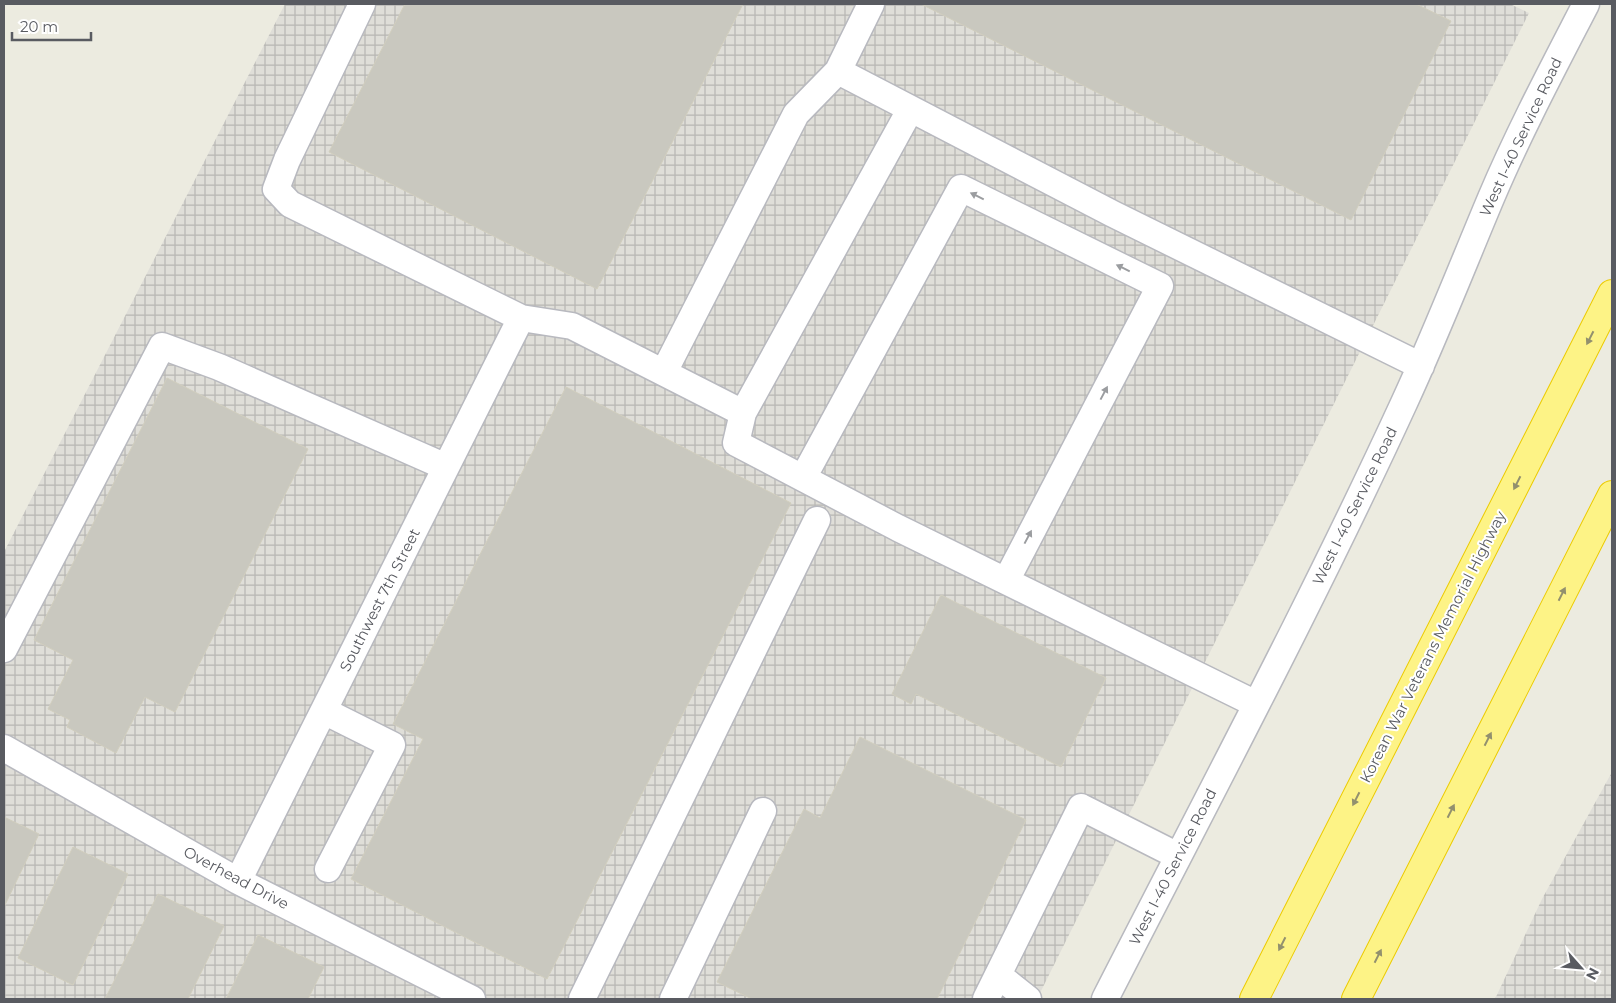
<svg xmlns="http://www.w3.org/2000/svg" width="1616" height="1003" font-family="Montserrat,sans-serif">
<defs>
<pattern id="industrial-grid" width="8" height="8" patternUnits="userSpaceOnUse" patternTransform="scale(1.25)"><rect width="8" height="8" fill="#dfded8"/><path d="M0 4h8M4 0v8" fill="none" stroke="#b8b7b3"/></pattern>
</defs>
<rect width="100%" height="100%" fill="#ecebe0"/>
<path fill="url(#industrial-grid)" d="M285,4H1510L1529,13L1037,999H4V552Z
M1612,772V999H1495L1542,899Z"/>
<path fill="#c9c8bf" stroke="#d1cebe" d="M405,4H743L597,289L329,152Z
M921,4H1416L1451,21L1351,220Z
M167,378L308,449L175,712L145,697L116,753L67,727L70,720L48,709L73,660L34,640Z
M566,387L791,503L547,979L351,879L423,739L393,724Z
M941,595L1106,678L1061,767L916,694L911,704L892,694Z
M860,737L1026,820L937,999H752L717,982L804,809L820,818Z
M4,817L39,834L4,907Z
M73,847L128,874L73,985L18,958Z
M158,894L224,926L188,999H105Z
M258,935L324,967L308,999H226Z"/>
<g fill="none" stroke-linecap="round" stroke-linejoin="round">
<g stroke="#b8b9bf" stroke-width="29">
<path id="minor" d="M362,4L287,160L276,189L290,204L521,318L572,326L743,413
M871,4L838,71L1113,214L1421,366
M910,110L743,413L736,443L898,528L1256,704
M664,372L796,114L838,71
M803,478L961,188L1160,286L1006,581
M4,649L162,346L219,367L446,467
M324,711L392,745L328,869
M4,748L238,881L472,999
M238,881L521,318
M998,975L1028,999
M582,999L817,520
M673,999L763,811
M986,999L1081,807L1178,856
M1105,999C1206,801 1311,605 1404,403C1435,336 1462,267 1491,198C1519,132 1553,68 1586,4"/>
</g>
<g stroke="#eccb00" stroke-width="30">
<path id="highway" d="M1254,999L1612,294
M1356,999L1612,495"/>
</g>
<use href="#minor" stroke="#fff" stroke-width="26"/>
<use href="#highway" stroke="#fdf386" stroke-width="28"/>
</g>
<defs><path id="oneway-solid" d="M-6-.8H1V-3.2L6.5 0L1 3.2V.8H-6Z" transform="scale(1.25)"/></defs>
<g fill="#9b9da0">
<use href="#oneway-solid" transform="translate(977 196) rotate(-154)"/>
<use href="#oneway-solid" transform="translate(1123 268) rotate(-154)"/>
<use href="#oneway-solid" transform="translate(1104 393) rotate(-62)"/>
<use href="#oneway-solid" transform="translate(1028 537) rotate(-62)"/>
</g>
<g fill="#92906e">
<use href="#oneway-solid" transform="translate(1590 338) rotate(117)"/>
<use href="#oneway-solid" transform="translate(1517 483) rotate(117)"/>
<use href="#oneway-solid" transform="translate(1562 594) rotate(-63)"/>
<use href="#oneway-solid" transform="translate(1488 739) rotate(-63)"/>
<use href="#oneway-solid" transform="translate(1356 799) rotate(117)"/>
<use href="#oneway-solid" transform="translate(1451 811) rotate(-63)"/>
<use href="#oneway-solid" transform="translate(1282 944) rotate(117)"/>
<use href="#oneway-solid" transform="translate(1378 956) rotate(-63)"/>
</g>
<g text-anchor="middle" stroke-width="4" stroke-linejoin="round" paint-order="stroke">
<g font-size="15" fill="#595b61" stroke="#fff">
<text transform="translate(1521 137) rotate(-65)" y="5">West I-40 Service Road</text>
<text transform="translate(1355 506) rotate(-64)" y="5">West I-40 Service Road</text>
<text transform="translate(380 600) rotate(-63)" y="5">Southwest 7th Street</text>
<text transform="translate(1433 647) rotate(-63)" y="5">Korean War Veterans Memorial Highway</text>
<text transform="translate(1173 867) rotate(-63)" y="5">West I-40 Service Road</text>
<text transform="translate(236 878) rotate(28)" y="5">Overhead Drive</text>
</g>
</g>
<rect width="1616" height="1003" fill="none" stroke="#595b61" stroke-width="10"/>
<g transform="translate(1581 968) rotate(117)" stroke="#ffffff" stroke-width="4" paint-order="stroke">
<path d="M0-4L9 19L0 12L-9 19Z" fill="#595b61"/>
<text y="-8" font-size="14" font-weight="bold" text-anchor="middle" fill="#595b61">N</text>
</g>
<path d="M12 32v8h79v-8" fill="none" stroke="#595b61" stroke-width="2.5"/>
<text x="20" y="32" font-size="15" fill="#595b61" stroke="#ffffff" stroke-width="4" paint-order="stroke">20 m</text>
</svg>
